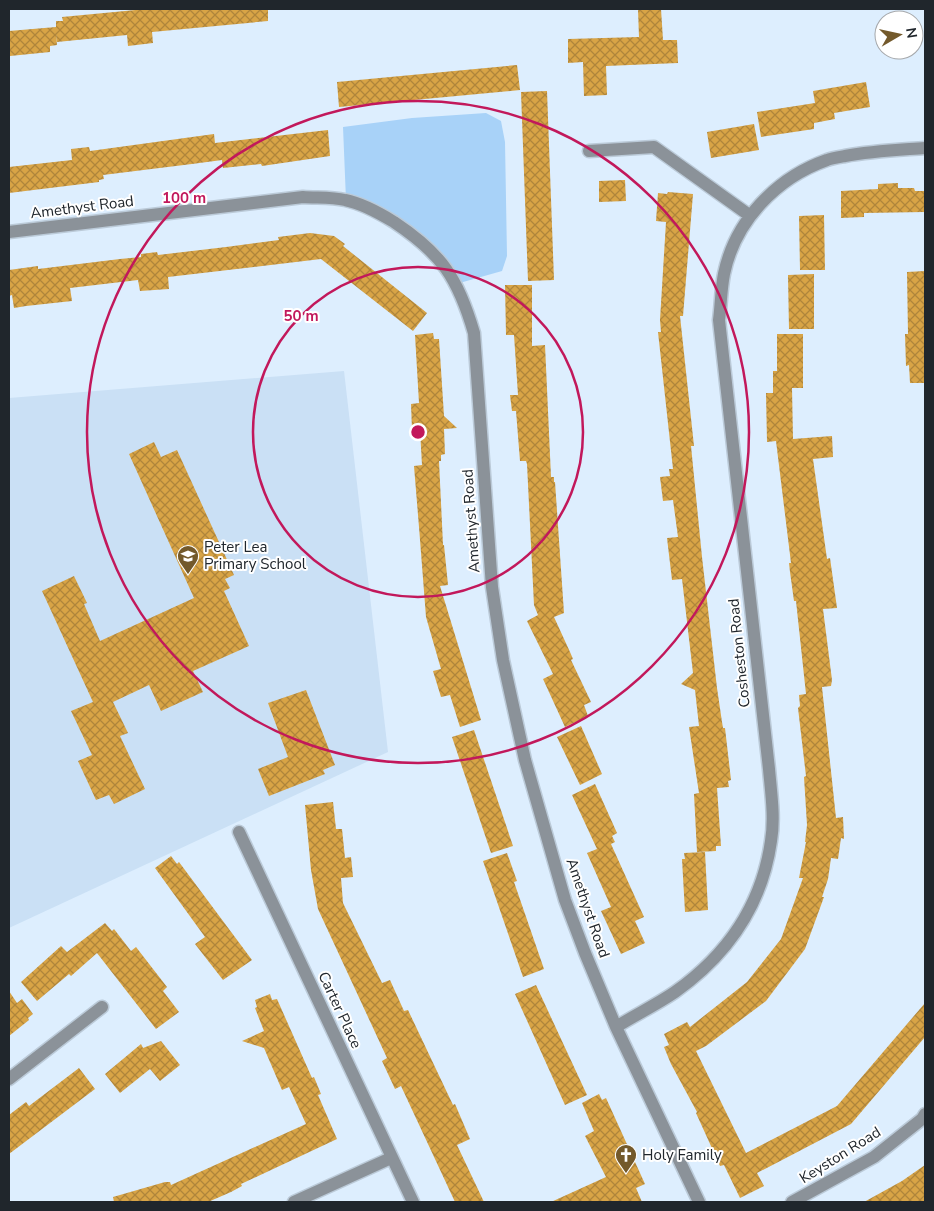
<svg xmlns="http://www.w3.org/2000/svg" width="934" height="1211" font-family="'Nunito Sans',sans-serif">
<defs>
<pattern id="building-cross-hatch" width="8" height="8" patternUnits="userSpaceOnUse" patternTransform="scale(1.25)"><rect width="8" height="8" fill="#d8a446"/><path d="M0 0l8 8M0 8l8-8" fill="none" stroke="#af853b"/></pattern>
</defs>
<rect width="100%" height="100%" fill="#ddeefe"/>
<path fill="#cae0f5" d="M344,371L388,752L9,928V398Z"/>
<path fill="#a8d2f8" d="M486,113L501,121L505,142L507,256L502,271L456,284L410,233L346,200L343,127L412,118Z"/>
<path fill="url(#building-cross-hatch)" d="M146,9H268V21L152,32L153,43L128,46L127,35L57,42L56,34L57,45L50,46V52L10,56L9,31L56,27V21H63L62,17Z
M638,9H661L663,40H677L678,63L606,66L607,95L584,96L583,62L568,63V39L639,37Z
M517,65L520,90L339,107L337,82Z
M866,82L870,107L834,113L835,119L814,123V129L761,137L757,112L815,103L813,91Z
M547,91L554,280L528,281L521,92Z
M754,124L759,150L711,158L707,132Z
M328,130L330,156L262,166L261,164L223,168L222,160L192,164L103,175L104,179L99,180V182L9,193V167L72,160L71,149L89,147L90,151L214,134L215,143Z
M625,180L626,201L599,202V181Z
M898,183V188H914L915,191H925V212L864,213V217L841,218V191L878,189V184Z
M668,192L693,194L683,316H680L694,446H691L702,557L717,688L722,722L723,728H725L731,780L728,781L729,787L717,788L721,846H716V851L697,852L694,794L699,793L689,727L699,726L695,690L681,684L693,673L682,579L672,580L667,538L678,537L673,500L663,501L660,477L670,476L669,469H673L658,332H661L660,320L666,222L656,221L658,193L667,194Z
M824,215L825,270H800L799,216Z
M310,233L334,236L345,244L343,246L427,313L413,331L321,259L168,277L169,289L140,291L138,280L70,288L72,301L26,306L14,308L12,295L9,296V270L38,266V269L120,259L141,257V254L157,252L158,255L226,247L279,240L278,237Z
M925,271V383H910L909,365L906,366L905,334H908L907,272Z
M814,274V329H789L788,275Z
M505,285H532V346L545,345L551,477H554V482H555L564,613L554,617L570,652L573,659L571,660L591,702L584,705L588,716L565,727L543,679L553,674L527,621L538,615L534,605L527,464L526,461H520L516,411H512L510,395H518L514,335H506Z
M433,333L434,339H439L444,416L457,428L444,429L445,454L441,455V461H439L443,545H444L448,585L440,586L481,720L460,727L450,695L441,697L433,671L441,669L426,617L419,527L414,466L422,465L420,430H412L411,404L419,403L415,335Z
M777,334H803V388H792L793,439L832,436L833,457L813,459L827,559L830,558L837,608L823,609L832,680L831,686L822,687L836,818L843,817L844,839L841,838L838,859L831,858L828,879L822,897H824L805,949L766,1001L706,1046L696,1051L746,1153L837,1106L925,1003V1037L851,1124L757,1173L764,1186L740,1198L724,1165L720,1166L696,1113L697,1112L671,1064L664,1047L669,1045L664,1034L687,1022L690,1027L747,982L781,939L803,878H799L806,842H805L807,825L804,777L806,776L798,708L800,706L799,695L806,694L796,601H794L790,572L789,563H791L776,441L767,442L766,393H773V371H777Z
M154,442L161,457L177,450L234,575L225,579L230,588L224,591L249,646L193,671L203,692L161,711L149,685L113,702L128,733L120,736L145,789L114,804L109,795L96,800L78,761L92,755L71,711L93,702L42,591L74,576L87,603L84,604L100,641L194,598L129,454Z
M306,690L335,765L323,770L325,774L269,796L258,769L288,757L268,703Z
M581,726L602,774L580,785L557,737Z
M474,730L513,846L491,853L452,737Z
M595,784L617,833L612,836L615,842L611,844L644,917L635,921L645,943L621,954L601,911L611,907L587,853L597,849L572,795Z
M333,802L336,829H342L345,858L351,857L353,877L341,878L343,903L382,983L390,980L404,1011L408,1010L453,1105L455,1104L470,1139L457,1145L484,1202H455L401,1086L395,1089L382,1061L387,1058L318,909L311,870L305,805Z
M705,852L708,910L685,912L682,859H685L684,853Z
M507,853L517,881L514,882L544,969L523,977L483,861Z
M171,856L177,864L179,862L252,960L223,980L195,944L205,937L155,868Z
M105,923L112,931L114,929L131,951L136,947L167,987L163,991L179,1012L156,1029L97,953L71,976L69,974L37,1001L21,982L61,946L67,952Z
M536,985L587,1095L565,1105L515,994Z
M9,991L17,1003L22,999L33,1014L28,1018L29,1020L9,1036Z
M270,994L272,1000L277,999L312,1078L314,1077L321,1094L318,1095L337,1139L241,1184L242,1186L231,1192L208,1202H114L113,1197L165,1182H170L171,1185L306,1124L289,1087L282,1090L264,1048L242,1041L264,1031L255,1008L257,1007L255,1000Z
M161,1041L180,1065L160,1081L150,1069L120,1093L105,1074L141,1044L143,1048Z
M79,1068L95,1089L9,1154V1115L26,1102L29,1106Z
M599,1094L602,1100L606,1098L645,1184L636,1188L642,1202H551L606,1177L585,1136L594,1131L582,1103Z
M925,1165V1202H864L902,1181Z"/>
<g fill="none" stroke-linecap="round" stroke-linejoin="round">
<g stroke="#bbcad8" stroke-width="15">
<path id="street" d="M589,151L654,147L749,215
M9,232L303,197C317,198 332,197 345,200C360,203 381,214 394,222C442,254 458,278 474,333L492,587L503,660L525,760L565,900L585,953L616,1027L699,1202
M239,832L413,1202
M616,1027C635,1015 656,1005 675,992C727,955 762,905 771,841C775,818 771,792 769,769L719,320C721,305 721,289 724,274C735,221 776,178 827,160C832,158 839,157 845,156C872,151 898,150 925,148
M9,1079L102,1007
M294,1202L391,1158
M792,1202L874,1157L922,1119L925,1114"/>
</g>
<use href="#street" stroke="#8b9299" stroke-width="12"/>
</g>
<g fill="none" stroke="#c2185b" stroke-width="2.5">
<circle cx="418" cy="432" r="165"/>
<circle cx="418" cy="432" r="331"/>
</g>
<defs>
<g id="school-pin" transform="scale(1.125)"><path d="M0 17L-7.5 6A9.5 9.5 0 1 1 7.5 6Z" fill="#73592b" stroke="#fff"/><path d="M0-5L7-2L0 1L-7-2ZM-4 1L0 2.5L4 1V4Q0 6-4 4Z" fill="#fff"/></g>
<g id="church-pin" transform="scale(1.125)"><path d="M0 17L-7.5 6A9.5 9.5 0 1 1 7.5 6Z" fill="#73592b" stroke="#fff"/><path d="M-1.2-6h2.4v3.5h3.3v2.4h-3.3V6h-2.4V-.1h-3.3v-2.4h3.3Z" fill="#fff"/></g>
</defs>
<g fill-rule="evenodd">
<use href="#school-pin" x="188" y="556"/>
<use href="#church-pin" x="626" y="1155"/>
</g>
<g text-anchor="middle" stroke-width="4" stroke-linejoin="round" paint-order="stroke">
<g font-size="15" fill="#20262c" stroke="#fff">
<text transform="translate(82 207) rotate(-7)" y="5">Amethyst Road</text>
<text transform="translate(471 521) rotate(-94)" y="5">Amethyst Road</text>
<text transform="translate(739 653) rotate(-96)" y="5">Cosheston Road</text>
<text transform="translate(588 908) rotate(71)" y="5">Amethyst Road</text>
<text transform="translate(340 1010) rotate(65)" y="5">Carter Place</text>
<text transform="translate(840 1155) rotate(-32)" y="5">Keyston Road</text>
</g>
<g font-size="15" fill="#20262c" stroke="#fff" text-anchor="start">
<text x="204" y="552">Peter Lea<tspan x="204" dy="17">Primary School</tspan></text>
<text x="642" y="1160">Holy Family</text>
</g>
</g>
<circle cx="418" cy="432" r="8" fill="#c2185b" stroke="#fff" stroke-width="2.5"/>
<g font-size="15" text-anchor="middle" font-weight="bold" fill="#c2185b" stroke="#fff" stroke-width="4" stroke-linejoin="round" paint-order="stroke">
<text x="184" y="203">100 m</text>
<text x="301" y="321">50 m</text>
</g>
<rect width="934" height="1211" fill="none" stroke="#20262c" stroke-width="20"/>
<g transform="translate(899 35) rotate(81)"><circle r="24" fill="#ffffff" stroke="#a6a8ab"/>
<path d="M0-4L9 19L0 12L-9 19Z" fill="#73592b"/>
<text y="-8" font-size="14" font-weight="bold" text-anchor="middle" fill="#20262c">N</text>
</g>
</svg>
